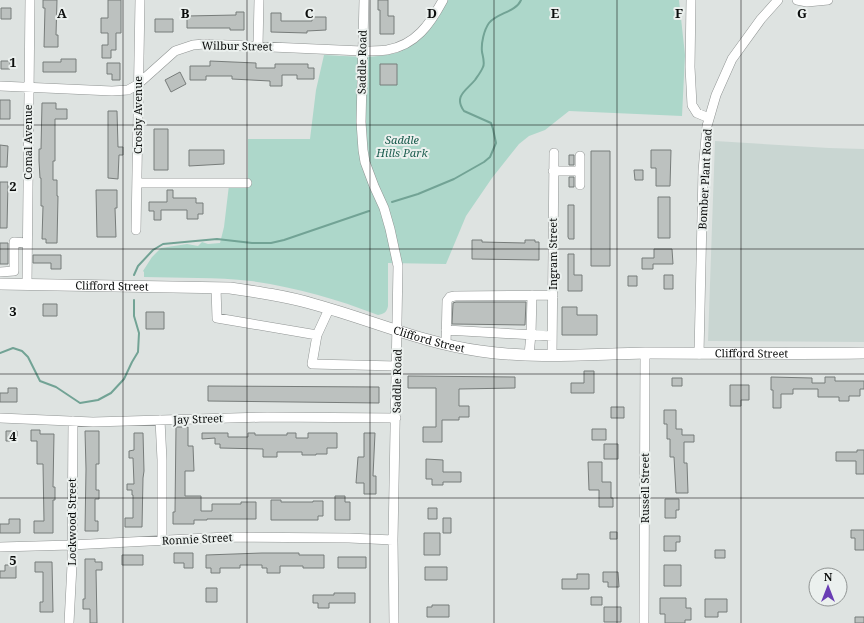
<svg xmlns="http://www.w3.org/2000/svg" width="864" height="623" font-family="'Noto Serif',serif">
<rect width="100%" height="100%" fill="#dee3e1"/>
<path fill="#c9d6d2" d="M715,141L829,148L864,149V342L708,341Z"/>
<path fill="#add7ca" d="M446,0H679L685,55L682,116L569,111L545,130L529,136L519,144L492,178L466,216L446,264L388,263V306C387,312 384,314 378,315C337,299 295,287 251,281C216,277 180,278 144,277V272L143,271L152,257L161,248L187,244L198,246L202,242L208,244L220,243L224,227L229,185H248V139H310L316,90L324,55C349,56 378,60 402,51V49Z"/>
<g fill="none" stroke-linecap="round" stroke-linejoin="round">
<path stroke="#72a395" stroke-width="2" d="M392,202L418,194L454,179L484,162L490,157L496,143L493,129L491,123L464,111C453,96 467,90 475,80C477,77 481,72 483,67C485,63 483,57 482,52C481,43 484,30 489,23C497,13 516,12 521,0
M134,275L138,266L153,250L163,244L217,239L252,243H271L284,240L369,211
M0,353L13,348L22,351L28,357L40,381L56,387L80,403L98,400L111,393L124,379L132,362L138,352L139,333L134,316V300"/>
</g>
<path fill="#bcc1bf" stroke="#777c7a" d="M43,0H57L56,35H58V47H44L45,8H43Z
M108,0H121V33H116V50H111V58H102V45H108V33H101V18H108Z
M378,0H388V16H394V34H380V10H378Z
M1,8H11V19H1Z
M236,12H244V30H230V28H187V16L236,15Z
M271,13H281V21H312V17H326V30L307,31V33L271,32Z
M155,19H173V32H155Z
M61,59H76V72H43V62H61Z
M1,61H10V69H1Z
M210,61L256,63V68H275V64H308V68H314V79H297V75H282V86H270V81L232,79V76H206V80H190V66H210Z
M107,63H120V80H112V74H107Z
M380,64H397V85H380Z
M180,72L186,84L171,92L165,80Z
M0,100H10V119H0Z
M42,103H56V109H67V119H55V161H53V180H57V196H58L57,243H46V239H42L43,206H41V178H40L39,161V149H41Z
M108,111H117L118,147H123V155H119L118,179L108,178Z
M154,129H168V170H154Z
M0,145L8,146L7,167H0Z
M189,150H224V164L189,166Z
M651,150H671L670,186H656V168H651Z
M591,151H610V266H591Z
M569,155H574V165H569Z
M634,170H643V180H635Z
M569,177H574V187H569Z
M0,182H8L7,228H0Z
M96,190H117V208H115L116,237H97Z
M167,190H173V198H196V203H203V214H198V219H187V210H161V220H154V211H149V202H167Z
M658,197H670V238H658Z
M568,205H574V239H569L568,237Z
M472,240H482V242L525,243V240H535V242H539V260L472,259Z
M0,243H8V264H0Z
M654,249H672L673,264H653V269H642V258H654Z
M568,254H574V275H582V291H568Z
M33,255H61V269H51V263H33Z
M664,275H673V289H664Z
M628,276H637V286H628Z
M456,302H526L525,325L452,324L453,303Z
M43,304H57V316H43Z
M562,307H577V315H597V335H562Z
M146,312H164V329H146Z
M584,371H594V393H571V383H584Z
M408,376L515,377V388L459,389V406H469V417H459V420H442V442H423V427H436V388H408Z
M771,377L812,378V383H825V377H835V381H864V389H860V396H849V401H839V397H818V389H793V394H781V408H773V390H771Z
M672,378H682V386H672Z
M730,385H749V400H741V406H730Z
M208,386L379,387V403L208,401Z
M8,388H17V402H0V393H8Z
M611,407H624V418H611Z
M664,410H676V429H682V435H694V442H684V463H687L688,493H676L674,457H670V439H667V424H664Z
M176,427H188V446H193L194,471H185V496H201V511H212V504H241V502H256V519H207V520H194V524H173V512H175Z
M592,429H606V440H592Z
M31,430H40V434H54L53,487H55V500H53V533H34V521H44L43,464H37V441H31Z
M6,431H17V441H6Z
M85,431H99V464H96V490H99V499H95V521H98V531H85L86,469Z
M134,433H143L144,471L143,478L142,527H125V518H133V495H132V490H127V484H134L133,458H129V451L134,450Z
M202,433H228V437H248V433H255V435H287V433H296V438H308V433H337V448H327V454H316V455H302V452H277V457H263V449L220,448V444H215V438L202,439Z
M364,433H375L373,476H376V494H364V483H356L358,457H364Z
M604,444H618V459H604Z
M857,450H864V474H856V461H836V452H857Z
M426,459L443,460V472H461V482H443V485H432V479H426Z
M588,462H602V482H611V498H613V507H599V490H589Z
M335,496H345V502H350V520H335Z
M665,499H679V510H676V518H665Z
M271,500H281V502H313V501H323V516H318V520H271Z
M428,508H437V519H428Z
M443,518H451V533H443Z
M9,519H20V533H0V524H9Z
M851,530H864V550H855V538H851Z
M610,532H617V539H610Z
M424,533H440V555H424Z
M664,536H680V542H676V551H664Z
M715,550H725V558H715Z
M174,553H193V568H184V563H174Z
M262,553H299V555H324V568H303V566H280V573H267V568H262V565H240V568H220V573H211V568H206V555Z
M122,555H143V565H122Z
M338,557H366V568H338Z
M85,559H95V562H102V570H96L97,623H90V609H83V599H85Z
M35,562H52L53,612H40V602H43V572H35Z
M5,565H16V578H0V571H5Z
M664,565H681V586H664Z
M425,567H447V580H425Z
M603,572H618L619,587H608V582H603Z
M577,574H589V589H562V579H577Z
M206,588H217V602H206Z
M334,593H355V603H329V608H318V603H313V595H334Z
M591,597H602V605H591Z
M660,598H686V608H691V620H685V623H665V614H660Z
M705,599H727V612H718V617H705Z
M432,605H449V617H427V607H432Z
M604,607H621V622H604Z
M855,617H864V623H855Z"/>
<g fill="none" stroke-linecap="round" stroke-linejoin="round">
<g stroke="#909493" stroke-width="10">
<path id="minor" d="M364,0L361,122L363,150L365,162L374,186L384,208L390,229L398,266L393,540L394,623
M691,0L690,67L692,105L697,113L709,118
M797,0L807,2L828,0
M258,46L259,0
M0,86L112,91L128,90L137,85L175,51L193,45L204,44L362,51C370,51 379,51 387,50C416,45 430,24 443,0
M580,156V185
M553,171H580
M137,183H247
M136,230L140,0
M0,272L14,271V242L27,243
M27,285L30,0
M216,288L217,318L317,335L312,364L397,366
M446,330L552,336
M317,335L329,309
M446,345L447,301L450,297L455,296L553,295
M699,354L703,171L707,126L716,95L732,59L761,19L778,0
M529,355L531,334L532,295
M552,356L554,153
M0,418L93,422L267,417L396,418
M160,420L162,460V540
M0,547L71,545L227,537L349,538L393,540
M69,623L72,565L73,421
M644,623L645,353"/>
</g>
<g stroke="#909493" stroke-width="12">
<g id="major">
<path id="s1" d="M0,284L230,288C258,292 286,296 313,304C369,319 422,343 480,351C534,359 590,354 645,353C718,353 791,354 864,353"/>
</g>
</g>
<use href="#minor" stroke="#fff" stroke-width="9"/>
<use href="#major" stroke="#fff" stroke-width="11"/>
</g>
<path fill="none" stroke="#0b0d0c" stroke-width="1" stroke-opacity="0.55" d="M123,0V623M247,0V623M370,0V623M494,0V623M617,0V623M741,0V623M0,125H864M0,249H864M0,374H864M0,498H864"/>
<g text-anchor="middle" stroke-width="4" stroke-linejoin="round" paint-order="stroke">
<g font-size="11" fill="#0b0d0c" stroke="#ebf0ee">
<text transform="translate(237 46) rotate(1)" y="4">Wilbur Street</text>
<text transform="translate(362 62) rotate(-89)" y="4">Saddle Road</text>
<text transform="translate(138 115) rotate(-90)" y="4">Crosby Avenue</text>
<text transform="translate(28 142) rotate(-90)" y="4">Comal Avenue</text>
<text transform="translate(705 179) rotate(-87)" y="4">Bomber Plant Road</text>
<text transform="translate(553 254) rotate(-90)" y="4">Ingram Street</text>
<text dy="4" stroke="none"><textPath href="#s1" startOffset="112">Clifford Street</textPath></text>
<text dy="4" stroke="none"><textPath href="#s1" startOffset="436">Clifford Street</textPath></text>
<text dy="4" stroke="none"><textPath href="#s1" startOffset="760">Clifford Street</textPath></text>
<text transform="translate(397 381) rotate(-89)" y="4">Saddle Road</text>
<text transform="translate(198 419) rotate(-2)" y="4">Jay Street</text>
<text transform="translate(645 488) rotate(-90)" y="4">Russell Street</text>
<text transform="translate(72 522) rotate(-90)" y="4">Lockwood Street</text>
<text transform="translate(197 539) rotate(-3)" y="4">Ronnie Street</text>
</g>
<g font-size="11" font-style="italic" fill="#1b5c4e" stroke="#ebf0ee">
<text x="402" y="144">Saddle<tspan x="402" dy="13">Hills Park</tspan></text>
</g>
</g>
<g font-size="13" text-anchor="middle" font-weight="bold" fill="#0b0d0c" stroke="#ebf0ee" stroke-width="4" stroke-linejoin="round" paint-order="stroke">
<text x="62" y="18">A</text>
<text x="185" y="18">B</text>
<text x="309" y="18">C</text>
<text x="432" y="18">D</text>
<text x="555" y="18">E</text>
<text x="679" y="18">F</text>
<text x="802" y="18">G</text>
<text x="13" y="67">1</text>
<text x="13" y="191">2</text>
<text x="13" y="316">3</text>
<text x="13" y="441">4</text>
<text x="13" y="565">5</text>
</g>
<g transform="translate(828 587)"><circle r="19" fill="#ebf0ee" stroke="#919594"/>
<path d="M0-3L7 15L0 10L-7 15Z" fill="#693db4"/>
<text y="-6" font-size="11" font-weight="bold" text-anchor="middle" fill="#0b0d0c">N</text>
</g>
</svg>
